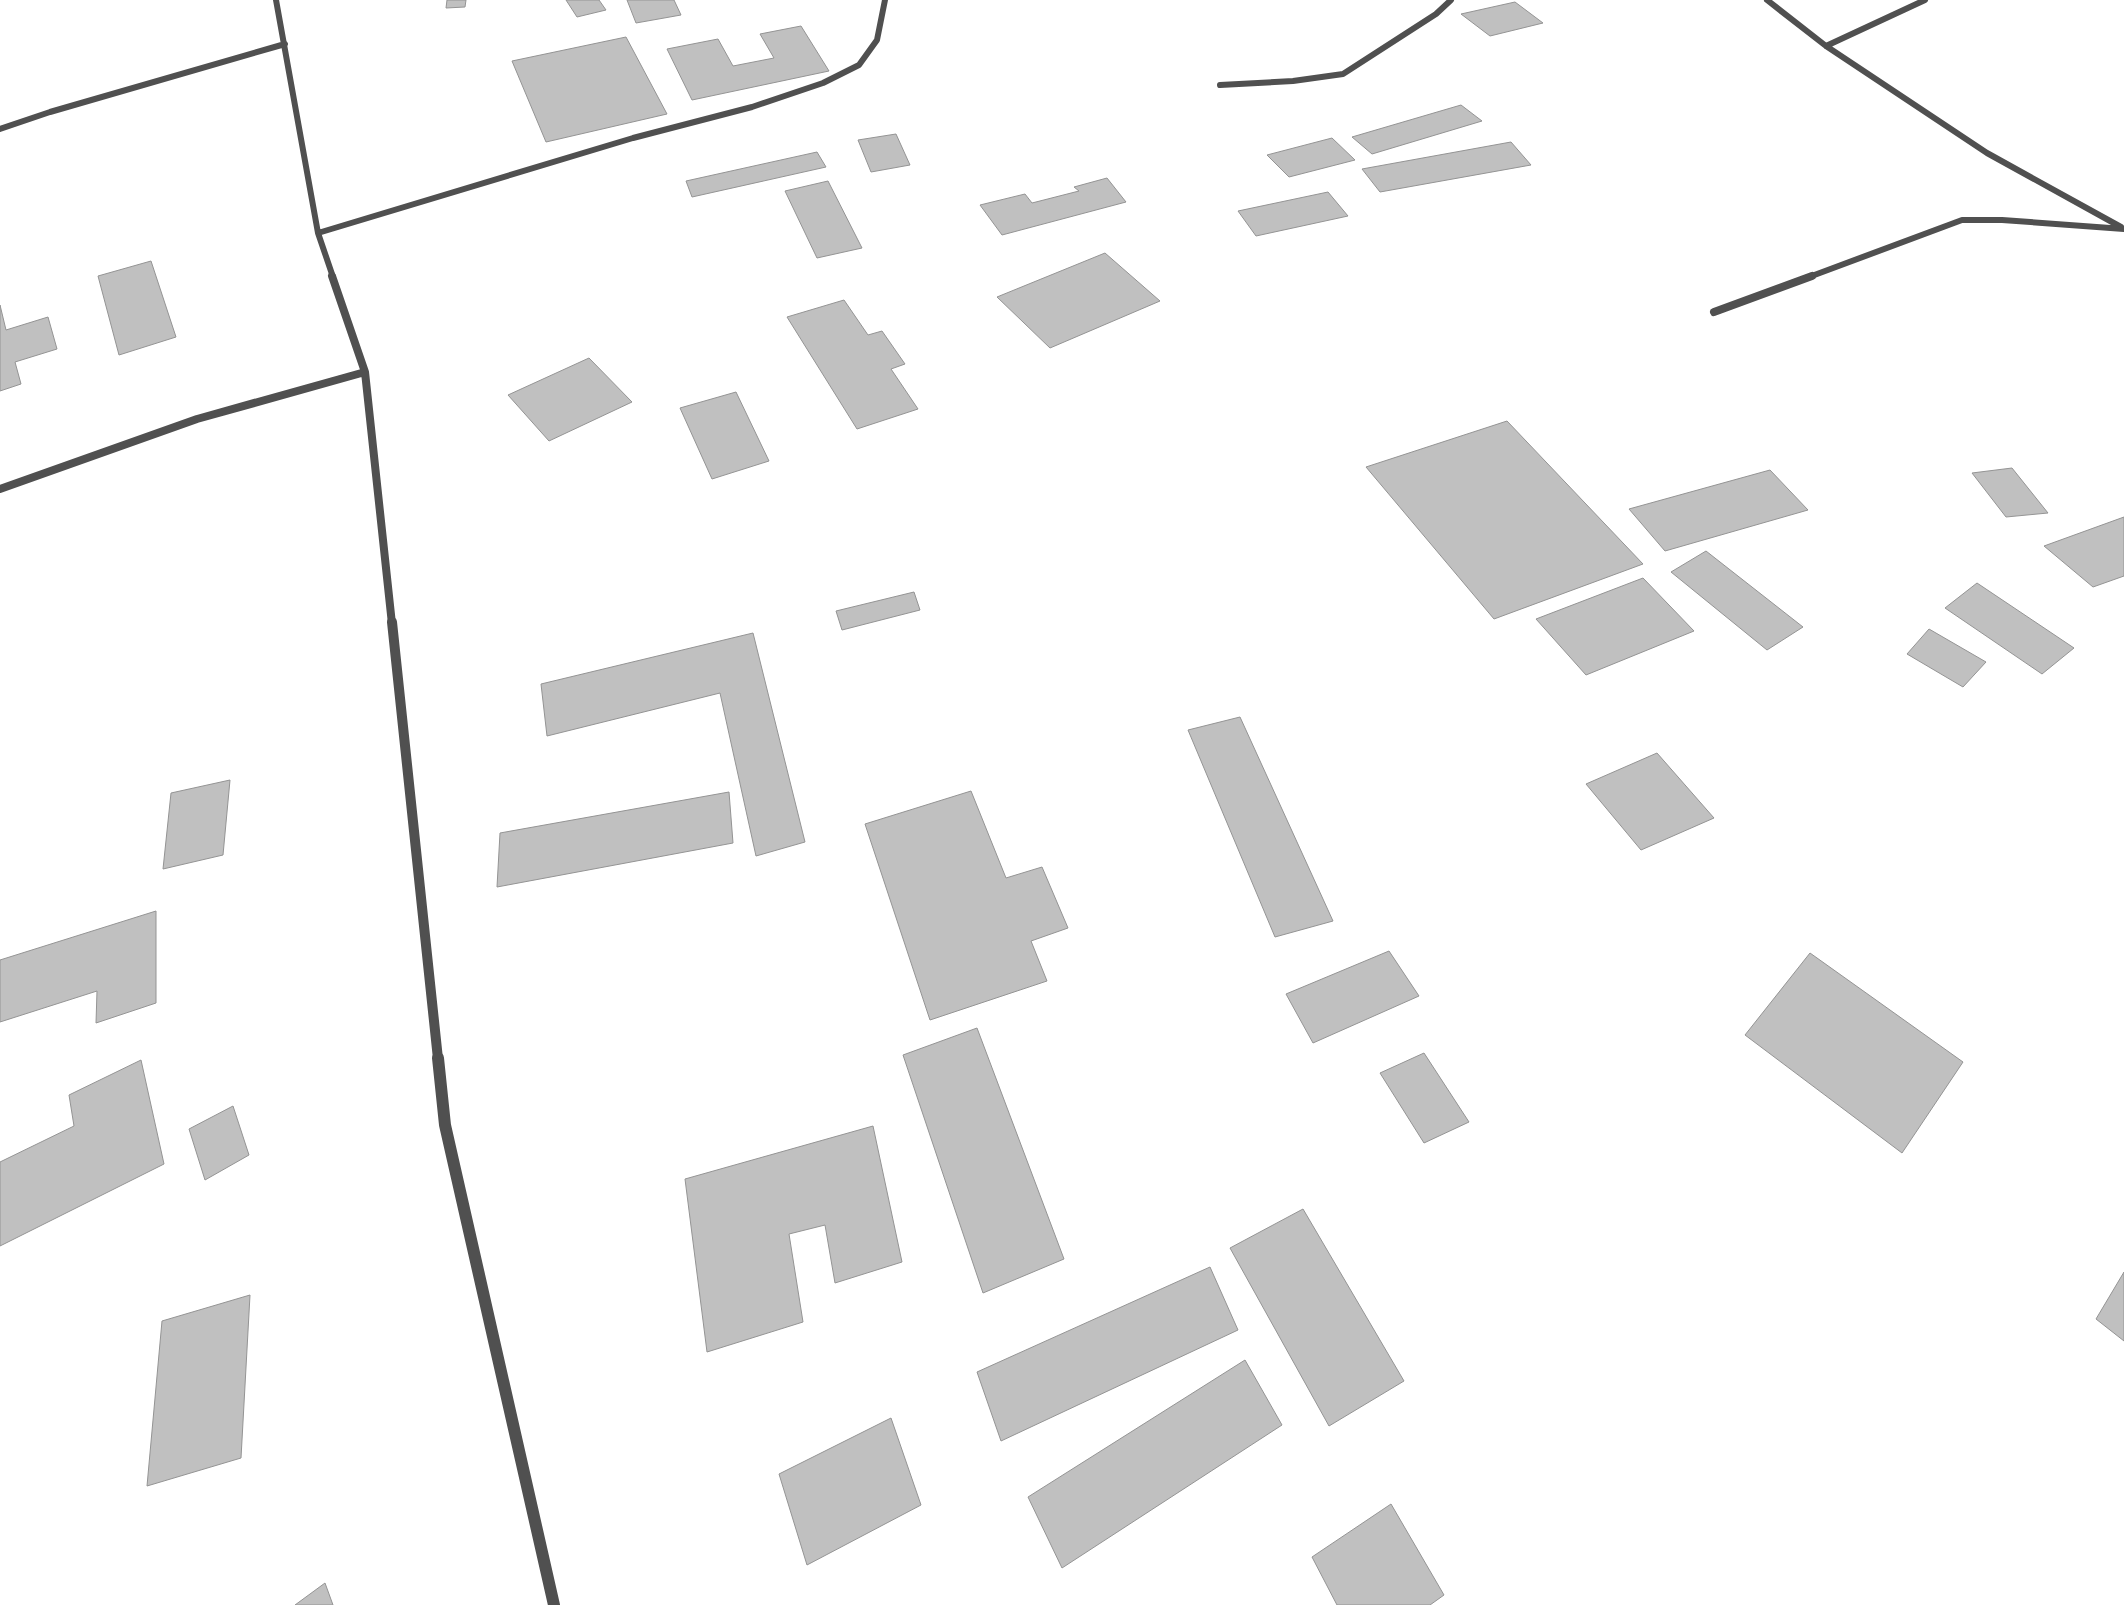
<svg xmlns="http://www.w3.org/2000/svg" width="2124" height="1605" font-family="'Asap Condensed',sans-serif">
<rect width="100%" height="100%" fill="#fff"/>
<path fill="#c0c0c0" stroke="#949494" d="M447,0H466L465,7L446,8Z
M566,0H599L606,10L577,17Z
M627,0H674L681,15L636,23Z
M1515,2L1543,23L1490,36L1461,14Z
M801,26L829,71L692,100L667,49L718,39L733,66L774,58L760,34Z
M626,37L667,114L546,142L512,61Z
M1461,105L1482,121L1372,154L1352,137Z
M896,134L910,165L871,172L858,140Z
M1332,138L1355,160L1289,177L1267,155Z
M1511,142L1531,165L1380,192L1362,169Z
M817,152L826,167L692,197L686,181Z
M1107,178L1126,202L1002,235L980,205L1025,194L1032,203L1079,191L1074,187Z
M828,181L862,248L817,258L785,191Z
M1328,192L1348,216L1256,236L1238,211Z
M1105,253L1160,301L1050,348L997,297Z
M151,261L176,337L119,355L98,276Z
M844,300L868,335L882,331L905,364L891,369L918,409L857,429L787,317Z
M0,305L6,330L48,317L57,349L15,362L21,384L0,391Z
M589,358L632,402L549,441L508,395Z
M736,392L769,461L712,479L680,408Z
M1507,421L1643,564L1494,619L1366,467Z
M2012,468L2048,513L2006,517L1972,473Z
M1770,470L1808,510L1665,551L1629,509Z
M2124,517V576L2093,587L2044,546Z
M1706,551L1803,627L1767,650L1671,572Z
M1643,578L1694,631L1586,675L1536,619Z
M1977,583L2074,648L2042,674L1945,608Z
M914,592L920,610L842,630L836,611Z
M1929,629L1986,662L1963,687L1907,654Z
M753,633L805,842L756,856L720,693L547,736L541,684Z
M1240,717L1333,921L1275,937L1188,730Z
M1657,753L1714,818L1641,850L1586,784Z
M230,780L223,855L163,869L171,793Z
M971,791L1006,878L1042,867L1068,928L1031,941L1047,981L930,1020L865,824Z
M729,792L733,843L497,887L500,833Z
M156,911V1003L96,1023L97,991L0,1022V960Z
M1389,951L1419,996L1313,1043L1286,994Z
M1810,953L1963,1062L1902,1153L1745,1035Z
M977,1028L1064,1259L983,1293L903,1055Z
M1424,1053L1469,1122L1424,1143L1380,1073Z
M141,1060L164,1164L0,1246V1162L74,1126L69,1095Z
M233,1106L249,1155L205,1180L189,1129Z
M873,1126L902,1262L835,1283L825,1225L789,1234L803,1322L707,1352L685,1179Z
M1303,1209L1404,1381L1329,1426L1230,1248Z
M1210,1267L1238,1330L1001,1441L977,1372Z
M2124,1272V1341L2096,1319Z
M250,1295L241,1458L147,1486L162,1321Z
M1245,1360L1282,1425L1062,1568L1028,1497Z
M891,1418L921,1505L807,1565L779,1474Z
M1391,1504L1444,1595L1430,1605H1337L1312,1557Z
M325,1583L333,1605H295Z"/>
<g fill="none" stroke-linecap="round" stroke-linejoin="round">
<path stroke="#505050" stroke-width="6" d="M276,0L318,233L333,277
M1767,0L1826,46L1987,153L2121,227
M1826,46L1925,0
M1220,85L1293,81L1343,74L1436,14L1451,0
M0,129L50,112L285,44
M318,233L633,138L752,107L823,83L859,65L877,40L885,0
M1809,277L1962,220H2002L2124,229"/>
<path stroke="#505050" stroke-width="8" d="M332,276L365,372L392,624
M1714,312L1812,276
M0,489L197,419L365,372"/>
<path stroke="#505050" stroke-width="10" d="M392,622L438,1059"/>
<path stroke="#505050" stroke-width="12" d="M438,1058L445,1125L554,1605"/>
</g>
</svg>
